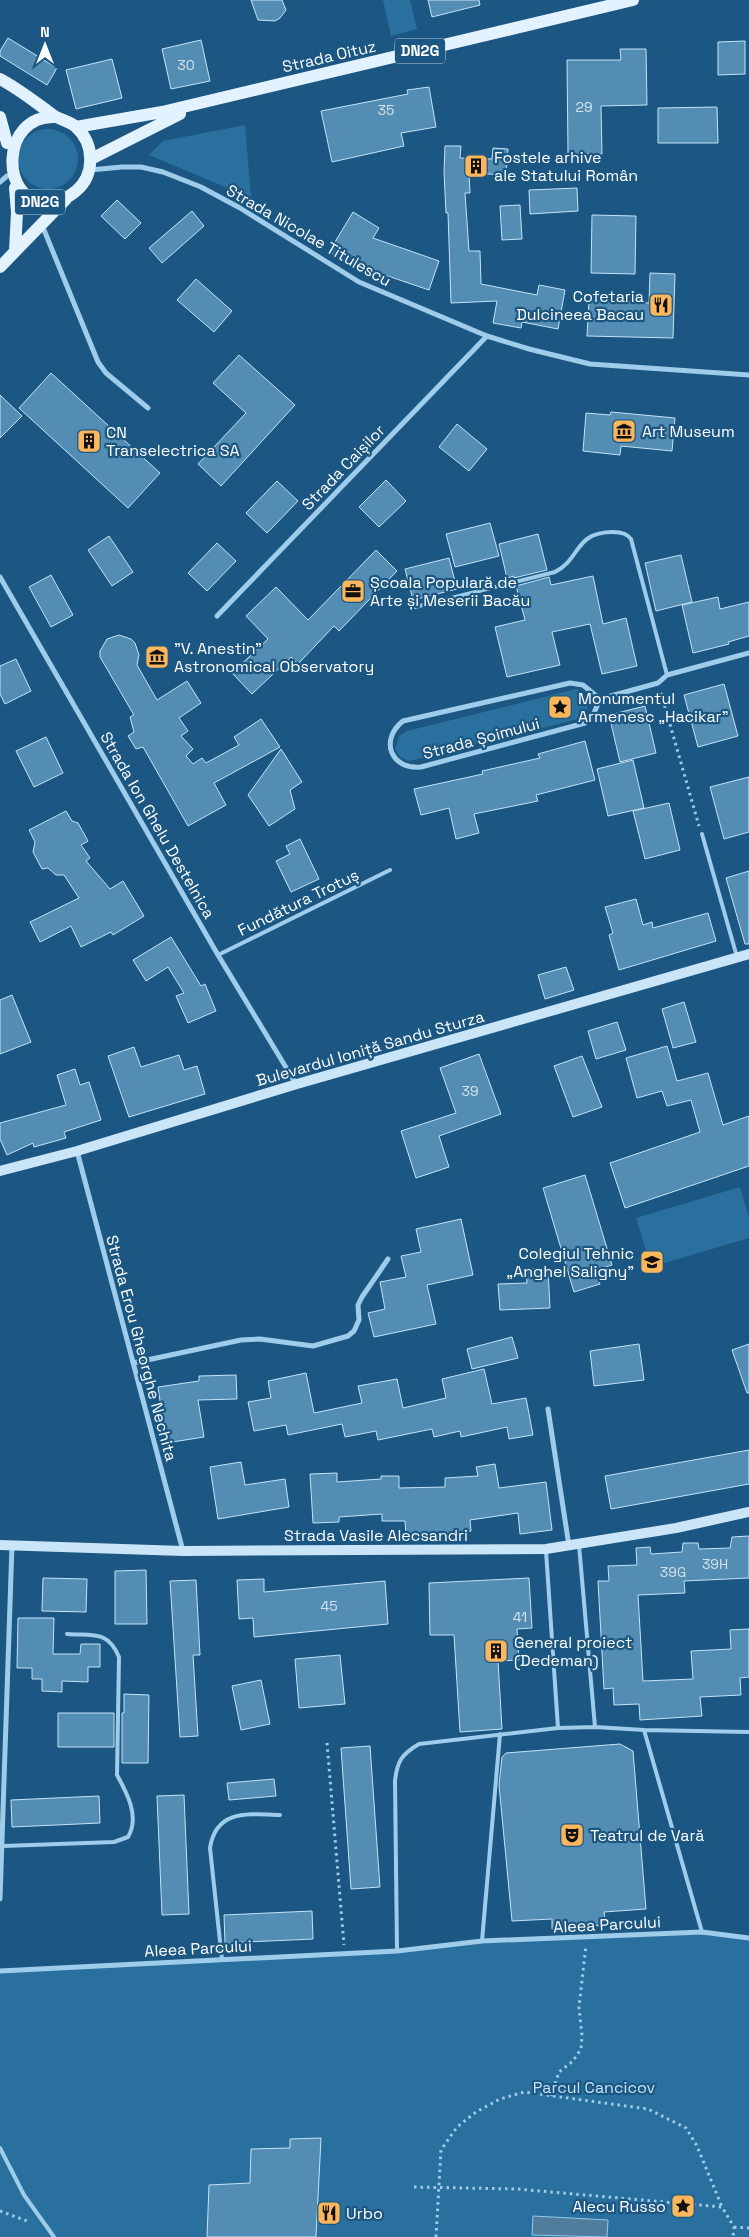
<svg xmlns="http://www.w3.org/2000/svg" width="749" height="2237" font-family="'Space Grotesk',sans-serif">
<rect width="100%" height="100%" fill="#1b5782"/>
<path fill="#2a709f" d="M383,0H410L417,29L391,36Z
M245,125L251,198L149,155L163,141Z
M18 159a30 30 0 1 1 60 0a30 30 0 1 1-60 0Z
M576,689C591,695 592,711 578,719L409,761L400,757L395,749L399,736L407,731Z
M740,1187L749,1218V1238L651,1267L636,1218Z
M702,1932L749,1938V2237H0V1969L397,1951L482,1941Z"/>
<path fill="#507d9c" stroke="#92caed" d="M533,2216L608,2220L607,2237L532,2235Z"/>
<path fill="#548db3" stroke="#c4e3f8" d="M251,0H282L286,10L280,18L275,21L258,20Z
M428,0H479L480,5L432,17Z
M8,38L57,68L47,85L0,56V51Z
M201,40L210,81L171,89L162,49Z
M745,41V74L718,75V42Z
M620,49H646L647,105L601,106L602,154H568L567,60H621Z
M112,59L122,98L76,109L66,70Z
M429,87L436,127L401,133L404,146L332,162L321,111L408,94L407,90Z
M717,107L718,143H658V108Z
M445,146H461L460,158L492,159L493,148L508,149L506,175L469,173L470,193H465L469,251H480L481,284L537,295L539,285L565,290L558,329L522,322L521,328L493,323L497,301L451,303L448,213H446L444,172Z
M577,188L578,211L530,214L529,190Z
M117,200L141,223L125,239L101,216Z
M520,205L522,239L502,240L500,206Z
M192,211L204,226L162,263L149,248Z
M353,212L379,228L373,238L439,261L429,290L367,269L365,273L329,252Z
M592,215L636,216L635,274L591,273Z
M650,273L675,274L673,338L587,336L589,300L649,303Z
M196,279L232,311L214,332L177,300Z
M239,355L295,405L221,486L198,464L246,413L213,383Z
M51,373L160,473L128,508L19,408Z
M0,395L22,416L0,438Z
M611,412L675,418L672,451L621,446L620,455L583,451L586,413L610,415Z
M457,424L487,449L469,471L439,447Z
M386,480L406,501L379,527L359,507Z
M277,481L298,501L267,533L246,513Z
M490,523L499,556L455,567L446,534Z
M538,534L547,570L514,578V576L507,578L499,544Z
M109,536L133,572L112,586L88,550Z
M217,543L236,561L207,591L188,573Z
M376,550L397,571L339,631L334,626L298,664L291,657L252,694L232,673L268,639L246,616L276,587L308,620Z
M681,555L692,602L656,611L645,563Z
M449,558L457,589L413,600L405,569Z
M51,575L73,615L51,627L29,587Z
M593,576L603,624L626,618L637,666L602,674L590,624L552,632L560,665L507,677L495,627L525,620L516,586L549,577L551,585Z
M718,597L720,609L749,602V636L728,642L729,644L693,653L682,605Z
M119,635L131,639L135,643L139,655L137,665L157,700L187,681L201,703L179,718L188,731L181,736L193,749L186,756L193,764L202,758L206,763L239,745L234,737L261,719L280,747L214,783L226,805L188,826L143,747L136,749L128,736L134,732L130,717L134,715L100,657V651L107,639Z
M16,659L31,691L5,704L0,694V666Z
M724,684L738,736L698,747L684,695Z
M645,706L656,753L620,762L609,715Z
M46,737L63,773L34,787L16,751Z
M585,741L595,780L536,795L538,801L474,814L479,833L456,839L449,808L421,815L414,789L483,774L482,771L540,758L538,754Z
M281,749L302,782L290,790L295,809L269,826L248,795Z
M633,760L644,808L608,816L597,769Z
M749,777V832L724,839L710,787Z
M669,803L680,850L645,859L633,811Z
M66,811L72,821L78,823L88,841L81,845L90,858L86,861L110,889L123,881L144,916L113,935L111,932L81,947L71,926L40,942L30,922L79,898L64,875H56L48,868L42,869L33,852L35,842L29,830Z
M300,839L319,879L291,892L276,861L290,854L286,846Z
M749,871V944H745L726,878Z
M636,899L643,925L652,922L653,928L708,913L716,941L619,970L609,935L613,933L605,907Z
M171,937L201,986L205,984L216,1011L188,1023L176,996L184,993L168,967L146,981L133,960Z
M566,967L574,990L545,999L538,975Z
M12,995L31,1042L0,1054V1000Z
M684,1002L696,1042L673,1048L662,1009Z
M617,1022L626,1050L596,1059L588,1031Z
M667,1046L677,1081L708,1073L723,1125L749,1116V1166L625,1208L610,1163L700,1132L691,1100L667,1106L662,1091L637,1098L626,1058Z
M134,1047L141,1067L179,1055L184,1070L197,1066L205,1094L129,1117L108,1056Z
M479,1054L501,1114L439,1136L449,1167L416,1178L401,1131L456,1113L440,1068Z
M582,1056L602,1107L573,1117L554,1066Z
M75,1069L80,1085L89,1082L101,1120L64,1132L66,1138L34,1147L33,1143L7,1155L0,1139V1123L66,1105L57,1075Z
M585,1175L612,1265L596,1270L600,1284L574,1292L543,1188Z
M461,1219L473,1275L427,1285L436,1324L374,1337L368,1313L385,1309L380,1282L406,1277L401,1256L421,1252L416,1229Z
M548,1268L550,1308L500,1310L498,1284L527,1283L526,1269Z
M512,1337L518,1358L472,1369L467,1349Z
M639,1344L644,1380L594,1386L590,1351Z
M749,1344V1393H747L732,1350Z
M484,1369L492,1404L526,1398L533,1435L509,1439L507,1427L461,1437L460,1431L434,1437L432,1429L378,1440L376,1431L345,1437L342,1424L288,1435L286,1425L254,1431L248,1402L271,1398L268,1381L306,1373L314,1413L362,1403L358,1386L397,1379L403,1408L446,1398L442,1379Z
M236,1375L237,1399L198,1400L204,1437L166,1443L158,1387L199,1381V1376Z
M749,1450V1484L611,1509L605,1476Z
M241,1462L245,1485L285,1479L289,1507L218,1519L210,1467Z
M495,1464L499,1488L546,1482L552,1530L520,1534L518,1513L470,1520L471,1531L427,1535H406L405,1521H382V1514L339,1517V1522L313,1523L310,1474L337,1473V1482L381,1479V1476H399V1488L445,1487V1478L478,1476L476,1467Z
M749,1536V1578L684,1581L685,1593L638,1595L643,1681L693,1679L691,1651L731,1649L730,1630L749,1629V1677L740,1678L741,1695L700,1697L702,1716L640,1720L639,1704L614,1705L613,1688L604,1689L598,1581H609L608,1566L637,1565L636,1548L650,1547L651,1554L682,1552L683,1543H698L699,1549L730,1548L732,1537Z
M146,1570L147,1624H115V1571Z
M43,1578L87,1579L86,1612L42,1611Z
M529,1578L532,1628L517,1629L519,1660L498,1661L502,1729L460,1732L454,1635H430L429,1583Z
M264,1579V1592L385,1581L388,1624L254,1637L253,1618L239,1619L237,1580Z
M196,1580L200,1655H193L198,1736L180,1737L170,1581Z
M18,1618H54L53,1654H80L81,1644H100V1667H88V1682L62,1681V1692L42,1691V1679H32V1668H17Z
M340,1655L345,1704L299,1708L295,1659Z
M261,1680L270,1724L241,1730L232,1686Z
M124,1694L149,1695L148,1763H122V1713H124Z
M58,1713H114V1747H58Z
M620,1744L633,1751L646,1909L604,1912L606,1925L552,1929V1919L512,1921L499,1785L502,1757L506,1753Z
M370,1746L380,1887L351,1889L341,1748Z
M274,1779L276,1796L229,1800L227,1783Z
M184,1795L189,1914L162,1915L157,1796Z
M99,1796L100,1823L12,1827L11,1800Z
M312,1911L313,1939L225,1943L224,1915Z
M321,2138L316,2237H207L209,2185L250,2183L251,2149L290,2148V2139Z"/>
<g fill="none" stroke-linecap="round" stroke-linejoin="round">
<path stroke="#9fcceb" stroke-width="3" stroke-dasharray="2.5 4" stroke-linecap="butt" d="M661,693L699,826
M327,1743L344,1945
M551,2096L559,2072L573,2061L581,2049L582,2036L579,2007L586,1945
M414,2187L517,2189L722,2207L734,2227L733,2237
M0,2211L30,2222
M734,2227L749,2228
M436,2237L441,2150L457,2127L476,2112L500,2099L524,2092L648,2109L686,2128L697,2146L722,2207"/>
<path stroke="#9fcceb" stroke-width="4" d="M415,607L555,572C581,559 574,532 613,532C620,532 627,533 631,539L667,675
M702,834L737,957
M218,955L390,870
M579,1545L595,1727
M546,1551L558,1728
M644,1730L702,1932
M3,1846L114,1842L128,1837C140,1817 127,1793 117,1775L119,1657C108,1630 93,1636 67,1634
M482,1941L500,1734
M397,1951L395,1781C397,1761 402,1754 419,1744L558,1728L595,1727L644,1730L749,1732
M222,1960L210,1848C216,1809 249,1814 280,1815
M0,2148L24,2195L54,2237"/>
<path stroke="#9fcceb" stroke-width="5" d="M90,170L122,167H141L163,172L201,187L240,208L359,282L487,336L529,349L590,364L749,375
M0,182L7,176
M42,225L98,362L106,373L148,408
M0,577L218,955L296,1084
M217,616L487,336
M570,683L583,685L600,699L594,713L585,723L421,767C391,770 379,740 403,721Z
M600,699L658,683L667,675L749,653
M77,1151L183,1551
M133,1363L241,1340L260,1339L313,1346L348,1336L354,1331L359,1320L358,1305L362,1297L388,1259
M548,1409L569,1546
M0,1899L12,1545
M0,1971L397,1951L482,1941L702,1932L749,1938"/>
<path stroke="#cbe5f8" stroke-width="10" d="M0,1171L77,1151L297,1084L749,954
M0,1545L183,1551L546,1549L676,1528L749,1512"/>
<path stroke="#e3f2ff" stroke-width="12" d="M0,79C19,89 35,102 53,115C60,120 70,121 76,127C95,144 95,175 76,191C67,199 56,202 45,202C0,201 0,115 55,117
M0,117L7,143
M76,127L162,112L633,0
M91,159L180,114
M15,251L17,212L15,188
M0,267L66,199"/>
</g>
<defs>
<g id="building-square" transform="scale(1.25)"><rect x="-9" y="-9" width="18" height="18" rx="4" fill="#fcb65b" stroke="#1b5782"/><path d="M-4-6H4V6H1V3H-1V6H-4ZM-2.5-4.3h1.7v1.8h-1.7ZM.8-4.3h1.7v1.8H.8ZM-2.5-1h1.7V.8h-1.7ZM.8-1h1.7V.8H.8Z" fill="#111"/></g>
<g id="restaurant-square" transform="scale(1.25)"><rect x="-9" y="-9" width="18" height="18" rx="4" fill="#fcb65b" stroke="#1b5782"/><path d="M-5-6h1v4h1v-4h1v4h1v-4h1v5L-1.5 .5V6h-2V.5L-5-1ZM5-6V6H3V1.5H1.5Q1.5-4 5-6Z" fill="#111"/></g>
<g id="museum-square" transform="scale(1.25)"><rect x="-9" y="-9" width="18" height="18" rx="4" fill="#fcb65b" stroke="#1b5782"/><path d="M0-6L6-3V-2H-6V-3ZM-5-1h2V3h-2ZM-1-1h2V3h-2ZM3-1h2V3H3ZM-6 4H6V6H-6Z" fill="#111"/></g>
<g id="office-square" transform="scale(1.25)"><rect x="-9" y="-9" width="18" height="18" rx="4" fill="#fcb65b" stroke="#1b5782"/><path d="M-6-3h4V-5.5h4V-3h4V5H-6ZM-1-4.5V-3h2v-1.5ZM-6 0V1H6V0Z" fill="#111"/></g>
<g id="sight-square" transform="scale(1.25)"><rect x="-9" y="-9" width="18" height="18" rx="4" fill="#fcb65b" stroke="#1b5782"/><path d="M0-6L1.8-2.2L6-1.7L2.9 1.2L3.7 5.4L0 3.3L-3.7 5.4L-2.9 1.2L-6-1.7L-1.8-2.2Z" fill="#111"/></g>
<g id="school-square" transform="scale(1.25)"><rect x="-9" y="-9" width="18" height="18" rx="4" fill="#fcb65b" stroke="#1b5782"/><path d="M0-5L7-2L0 1L-7-2ZM-4 1L0 2.5L4 1V4Q0 6-4 4Z" fill="#111"/></g>
<g id="theatre-square" transform="scale(1.25)"><rect x="-9" y="-9" width="18" height="18" rx="4" fill="#fcb65b" stroke="#1b5782"/><path d="M-5-5.5Q0-4 5-5.5V0Q5 5 0 6Q-5 5-5 0ZM-3.3-2.5H-1v1.5H-3.3ZM1-2.5H3.3v1.5H1ZM-2.8 1Q0 5.5 2.8 1Z" fill="#111"/></g>
</defs>
<g fill-rule="evenodd">
<use href="#building-square" x="476" y="166"/>
<use href="#restaurant-square" x="661" y="305"/>
<use href="#museum-square" x="624" y="431"/>
<use href="#building-square" x="89" y="441"/>
<use href="#office-square" x="353" y="591"/>
<use href="#museum-square" x="157" y="657"/>
<use href="#sight-square" x="560" y="707"/>
<use href="#school-square" x="652" y="1262"/>
<use href="#building-square" x="496" y="1651"/>
<use href="#theatre-square" x="572" y="1835"/>
<use href="#sight-square" x="683" y="2206"/>
<use href="#restaurant-square" x="329" y="2213"/>
</g>
<g text-anchor="middle" stroke-width="4.5" stroke-linejoin="round" paint-order="stroke">
<g font-size="14" fill="#d4e2ec">
<text x="186" y="70">30</text>
<text x="584" y="112">29</text>
<text x="386" y="115">35</text>
<text x="470" y="1096">39</text>
<text x="715" y="1569">39H</text>
<text x="673" y="1577">39G</text>
<text x="329" y="1611">45</text>
<text x="520" y="1622">41</text>
</g>
<g fill="#1b5782" stroke="#bbcdda" stroke-width="1">
<rect x="395" y="38.5" width="50" height="25" rx="4"/>
<rect x="15" y="189.5" width="50" height="25" rx="4"/>
</g>
<g font-size="15" font-weight="bold" fill="#fff">
<text x="420" y="56">DN2G</text>
<text x="40" y="207">DN2G</text>
</g>
<g font-size="16" fill="#fff" stroke="#1b5782">
<text transform="translate(329 56) rotate(-13)" y="6">Strada Oituz</text>
<text transform="translate(309 235) rotate(30)" y="6">Strada Nicolae Titulescu</text>
<text transform="translate(343 467) rotate(-46)" y="6">Strada Caișilor</text>
<text transform="translate(481 738) rotate(-15)" y="6">Strada Șoimului</text>
<text transform="translate(158 825) rotate(60)" y="6">Strada Ion Ghelu Destelnica</text>
<text transform="translate(298 902) rotate(-26)" y="6">Fundătura Trotuș</text>
<text transform="translate(370 1048) rotate(-16)" y="6">Bulevardul Ioniță Sandu Sturza</text>
<text transform="translate(142 1348) rotate(75)" y="6">Strada Erou Gheorghe Nechita</text>
<text x="376" y="1541">Strada Vasile Alecsandri</text>
<text transform="translate(607 1924) rotate(-3)" y="6">Aleea Parcului</text>
<text transform="translate(198 1948) rotate(-3)" y="6">Aleea Parcului</text>
</g>
<g font-size="16" fill="#fff" stroke="#1b5782" text-anchor="start">
<text x="494" y="163">Fostele arhive<tspan x="494" dy="18">ale Statului Român</tspan></text>
<text x="644" y="302" text-anchor="end">Cofetaria<tspan x="644" dy="18">Dulcineea Bacau</tspan></text>
<text x="642" y="437">Art Museum</text>
<text x="106" y="438">CN<tspan x="106" dy="18">Transelectrica SA</tspan></text>
<text x="370" y="588">Școala Populară de<tspan x="370" dy="18">Arte și Meserii Bacău</tspan></text>
<text x="174" y="654">"V. Anestin"<tspan x="174" dy="18">Astronomical Observatory</tspan></text>
<text x="578" y="704">Monumentul<tspan x="578" dy="18">Armenesc „Hacikar”</tspan></text>
<text x="634" y="1259" text-anchor="end">Colegiul Tehnic<tspan x="634" dy="18">„Anghel Saligny”</tspan></text>
<text x="514" y="1648">General proiect<tspan x="514" dy="18">(Dedeman)</tspan></text>
<text x="590" y="1841">Teatrul de Vară</text>
<text x="666" y="2212" text-anchor="end">Alecu Russo</text>
<text x="346" y="2219">Urbo</text>
</g>
<g font-size="16" fill="#c4e3f8" stroke="#1b5782">
<text x="594" y="2093">Parcul Cancicov</text>
</g>
</g>
<g transform="translate(45 45)" stroke="#1b5782" stroke-width="4" paint-order="stroke">
<path d="M0-4L9 19L0 12L-9 19Z" fill="#ffffff"/>
<text y="-8" font-size="14" font-weight="bold" text-anchor="middle" fill="#ffffff">N</text>
</g>
</svg>
